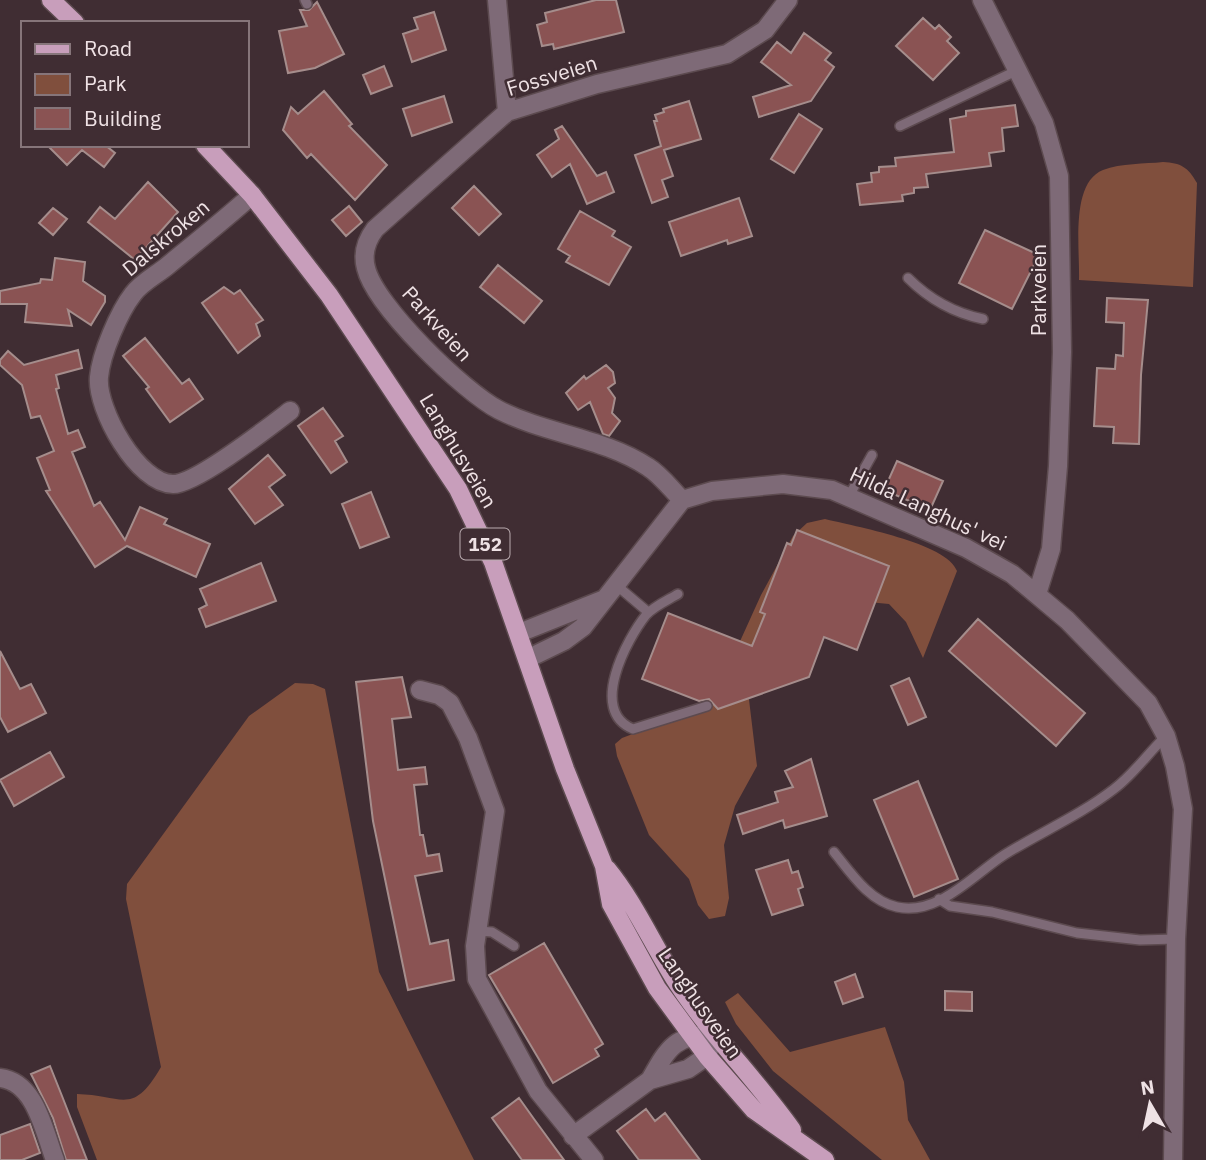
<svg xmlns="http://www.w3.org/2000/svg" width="1206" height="1160" font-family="'IBM Plex Sans',sans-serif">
<rect width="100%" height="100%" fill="#402d33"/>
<path fill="#804f3d" d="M1163,162C1181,163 1188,167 1197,183L1193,287L1079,280C1080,249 1070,183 1103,170C1121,163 1145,164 1163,162Z
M825,519C853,526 948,543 957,571L923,658L906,622L889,604L868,602L747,683L757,766L735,806L724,845L729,898L725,916L709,919L698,905L689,879L649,835L617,756L615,744L622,738L694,711L717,692L761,595L793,536L807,523Z
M295,683L313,684L325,689L379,972L474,1160H97L77,1107V1094C123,1095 132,1117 161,1067L126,899L127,884L249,716Z
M738,993L790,1052L885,1027L904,1082L908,1120L930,1160H882L773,1071L736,1024L725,1002Z"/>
<path fill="#8a5353" stroke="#a58d8c" stroke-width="2" d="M596,0H616L624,32L554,49L553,44L542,46L537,25L547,22L545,13Z
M317,2L344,54L315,68L288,73L279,31L307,26L300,10H309Z
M434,12L446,50L412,62L403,34L418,29L414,18Z
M923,18L935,29L939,25L951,37L947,41L959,53L933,80L896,46Z
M804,33L831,53L825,60L834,67L811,101L759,117L753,97L791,85L761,62L777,42L791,53Z
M384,66L392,86L371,94L363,75Z
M324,91L352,124L349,126L387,165L355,200L311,154L307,158L283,130L291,107L298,114Z
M444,96L452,122L412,136L403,109Z
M689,101L701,139L664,150L673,176L662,180L668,197L652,203L635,155L661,146L654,121H657L655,115L664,112L663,109Z
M1015,105L1018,126L1002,128L1004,151L989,153L991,166L926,174L928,187L914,188V193L902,195L903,201L860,205L857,184L872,182L871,173L879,172V167L896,166L895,158L954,152L950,119L966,116V111Z
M799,114L822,129L794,173L771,159Z
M562,126L597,176L606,172L614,192L587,204L570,164L552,177L537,155L559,139L555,130Z
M47,145H105L115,153L104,167L82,150L67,165Z
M148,182L178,212L135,260L88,222L100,207L115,219Z
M474,186L501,214L479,235L452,208Z
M739,198L752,236L728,244L727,240L681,256L669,222Z
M349,206L362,222L346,236L332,220Z
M53,208L67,219L53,235L39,223Z
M580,211L615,231L612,236L631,247L609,285L566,262L570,256L558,249Z
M985,230L1039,255L1012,309L959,283Z
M55,258L85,262L83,281L105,296V302L91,325L68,310L72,326L25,322L27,304H0V291L40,283L41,279L52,280Z
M498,265L542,301L524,323L480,287Z
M224,287L234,294L240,290L263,320L256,324L260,336L238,353L202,303Z
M1107,298L1148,300L1141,375L1139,444L1113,443L1114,427L1094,426L1097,368L1115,369L1116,355L1123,356L1124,323L1106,322Z
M145,338L182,384L189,379L203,399L170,422L146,389L149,387L123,356Z
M78,350L82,368L56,375L59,388L56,389L68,434L78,430L85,447L72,452L94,506L100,502L125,540L140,507L167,519L164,524L210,544L196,577L127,546L95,567L46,491L50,490L37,458L54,451L40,416L31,418L22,385L0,365V360L8,351L24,365Z
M606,365L613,372L615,383L608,388L615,398L612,413L620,421L609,436L603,434L590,402L578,410L566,393L584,376L586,379Z
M323,408L343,436L335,441L347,462L331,473L298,426Z
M268,455L285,475L269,487L283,505L255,524L229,489Z
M897,461L943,481L930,510L884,490Z
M371,492L389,537L360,548L342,504Z
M797,530L889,566L857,650L824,637L809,677L718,709L709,699L699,701L642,679L668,613L752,646L765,614L760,612L787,543L791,545Z
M261,563L276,601L206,627L199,609L207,605L200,589Z
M978,619L1085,713L1056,746L949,651Z
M0,651L20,689L31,684L46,713L8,732L0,717Z
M402,677L411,717L392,719L398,770L425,767L427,784L414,785L420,835H423L427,856L439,854L442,871L415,876L430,944L448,940L454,980L408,990L373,821L356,682Z
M909,678L926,717L908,725L891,686Z
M50,752L64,777L14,806L0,780Z
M811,759L827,816L785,828L783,820L743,834L737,815L778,802L775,792L793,787L785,771Z
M918,781L958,879L914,897L874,800Z
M788,860L792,873L798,871L803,887L798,889L803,905L772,915L756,870Z
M544,943L603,1044L595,1049L599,1056L553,1083L489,975Z
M855,974L863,997L843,1004L835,982Z
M945,991L972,992V1011L945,1010Z
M50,1066L62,1096L87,1160H66L53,1118L31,1074Z
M519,1098L534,1119L564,1160H522L492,1118Z
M646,1109L655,1121L665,1113L700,1160H639L617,1131Z
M30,1124L40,1153L22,1160H0V1135Z"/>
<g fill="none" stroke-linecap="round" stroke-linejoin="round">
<g stroke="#5c4a4f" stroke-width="12">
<path id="service" d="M305,0L307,4
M900,126L1018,70
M908,278C929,299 954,313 983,319
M849,496L872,455
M615,584L648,612
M678,594C668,600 654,606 646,615C627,639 588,711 633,729L707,706
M834,852C851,873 869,901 897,907C938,916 973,875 1004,855C1041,832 1079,816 1114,789C1134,774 1148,753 1166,736
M939,899L950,906L992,912L1077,933L1140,940L1176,939
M478,931L492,932L514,946"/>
</g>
<g stroke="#5c4a4f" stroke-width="21">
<path id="minor" d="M497,0L507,112
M982,0L1044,123L1059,176L1062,352L1058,466L1051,549L1037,594
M252,195C224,220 195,243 166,267C156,275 141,283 133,294C119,312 101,354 99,377C96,409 138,484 173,484C196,484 269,427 290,411
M682,500C671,489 661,475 648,467C604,438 546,434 499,410C464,392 375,306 366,268C362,253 366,241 375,229L507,112L597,84L727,54L765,30L788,0
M519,633L602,600
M527,659L564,641L583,627L682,500L712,491L783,484L832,490L966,548L1012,574L1067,620L1148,703L1166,736L1175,766L1183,809L1176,939L1173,1160
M420,690L439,695L450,703L468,738L495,811L475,946L477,979L538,1091L594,1160
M0,1078C36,1082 44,1132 55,1160
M573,1136L650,1080L688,1069L707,1056L714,1035C675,1034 668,1048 650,1080"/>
</g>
<g stroke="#5c4a4f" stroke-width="21">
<path id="primary" d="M51,0L75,23
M205,145L252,195L329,295L458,489L493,562L565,769L604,866L611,904L657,988L707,1056L754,1110L825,1160
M607,869C634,902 651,941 674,978C709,1033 755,1078 792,1130"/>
</g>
<use href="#service" stroke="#7e6a77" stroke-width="9"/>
<use href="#minor" stroke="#7e6a77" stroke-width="18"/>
<use href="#primary" stroke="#c89ebb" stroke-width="18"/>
</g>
<g text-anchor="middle" stroke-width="5" stroke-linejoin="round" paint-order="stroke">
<rect fill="#402d33" stroke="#baacb0" stroke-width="2" x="460.5" y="528.5" width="49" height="31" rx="5"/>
<g font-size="19" font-weight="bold" fill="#efe2e5">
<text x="485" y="551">152</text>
</g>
<g font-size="21" fill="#efe2e5" stroke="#402d33">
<text transform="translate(552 76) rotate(-17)" y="7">Fossveien</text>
<text transform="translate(166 238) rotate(-40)" y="7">Dalskroken</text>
<text transform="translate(1039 290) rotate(-90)" y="7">Parkveien</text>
<text transform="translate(437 324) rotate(48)" y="7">Parkveien</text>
<text transform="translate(458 451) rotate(59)" y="7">Langhusveien</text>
<text transform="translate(928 509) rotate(25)" y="7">Hilda Langhus' vei</text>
<text transform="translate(700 1003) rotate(55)" y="7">Langhusveien</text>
</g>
</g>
<rect x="21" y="21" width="228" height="126" fill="#402d33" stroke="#86757a" stroke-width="2"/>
<rect x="35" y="44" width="35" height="10" fill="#c89ebb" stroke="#86757a" stroke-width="2"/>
<text x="84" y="56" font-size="21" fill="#efe2e5">Road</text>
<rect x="35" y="74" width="35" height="21" fill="#804f3d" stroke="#86757a" stroke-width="2"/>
<text x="84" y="91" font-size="21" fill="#efe2e5">Park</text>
<rect x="35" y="108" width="35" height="21" fill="#8a5353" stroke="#86757a" stroke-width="2"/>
<text x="84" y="126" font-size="21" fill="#efe2e5">Building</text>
<g transform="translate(1150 1104) rotate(351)" stroke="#402d33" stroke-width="5" paint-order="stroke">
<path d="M0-5L12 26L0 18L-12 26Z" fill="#efe2e5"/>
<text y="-10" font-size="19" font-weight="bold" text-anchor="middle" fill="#efe2e5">N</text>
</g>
</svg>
